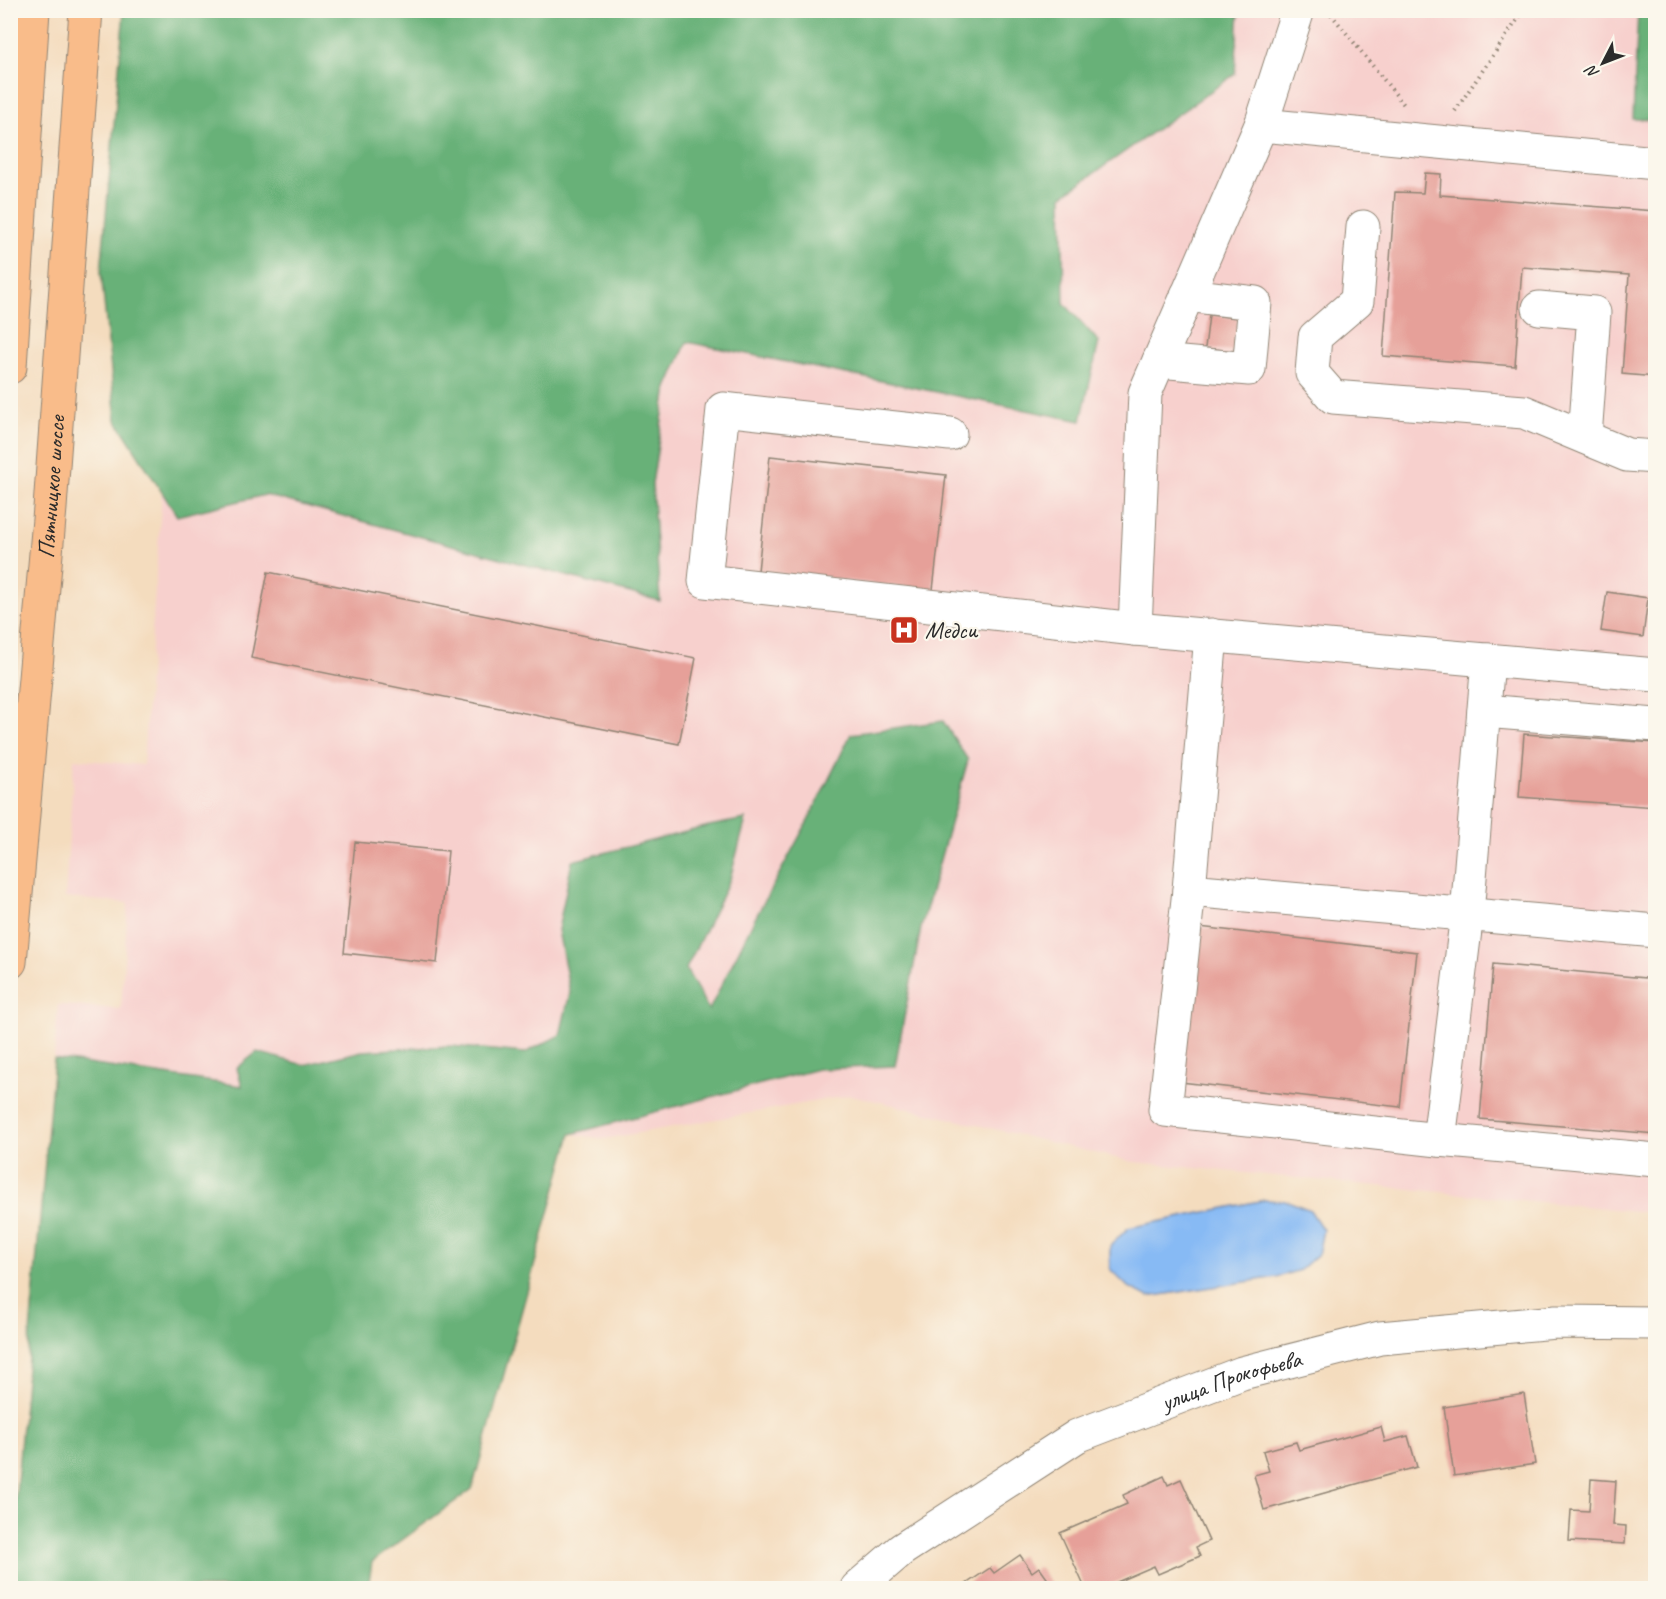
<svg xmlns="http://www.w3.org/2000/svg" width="1666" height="1599" font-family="Caveat,sans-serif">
<rect width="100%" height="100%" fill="#fbf7ec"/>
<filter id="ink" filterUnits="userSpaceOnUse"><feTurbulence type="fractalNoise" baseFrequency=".0167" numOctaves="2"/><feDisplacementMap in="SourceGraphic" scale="12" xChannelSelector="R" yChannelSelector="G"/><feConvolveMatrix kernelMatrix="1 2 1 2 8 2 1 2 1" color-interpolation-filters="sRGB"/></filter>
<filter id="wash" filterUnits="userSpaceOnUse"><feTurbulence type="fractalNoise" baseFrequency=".008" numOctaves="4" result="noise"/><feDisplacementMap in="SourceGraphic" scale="24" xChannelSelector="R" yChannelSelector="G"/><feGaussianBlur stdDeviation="1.35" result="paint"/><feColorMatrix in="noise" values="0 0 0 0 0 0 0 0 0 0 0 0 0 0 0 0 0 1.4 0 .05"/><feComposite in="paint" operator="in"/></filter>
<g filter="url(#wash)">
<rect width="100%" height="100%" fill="#f4dcbe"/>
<path fill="#f7d0cd" d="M195,11H1655V1213L1133,1162L851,1095L605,1139L54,1059L58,1005L121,1009L128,903L65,898L74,759L143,765Z"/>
<path fill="#68b178" stroke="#4a6e52" stroke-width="1.5" d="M124,11V10L1239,11L1235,74L1062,196L1064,303L1099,342L1081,421L687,342L667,388L652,484L660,601L265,495L177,516L116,420L101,272Z
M1638,11H1655V120L1633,119Z
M943,721L968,760L921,928L895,1066L818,1069L571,1134L472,1489L372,1562L368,1588H11V1551L54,1059L242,1086L237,1068L257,1052L304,1065L362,1051L451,1046L525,1053L560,1035L570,993L558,930L572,861L709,826L746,819L730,879L686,969L709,1010L752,924L810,817L851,734Z"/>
<path fill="#87baf4" stroke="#597290" stroke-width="1.5" d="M1264,1200L1288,1201L1310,1210L1323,1230L1318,1254L1300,1270L1277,1277L1148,1297L1127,1286L1110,1269V1246L1128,1228Z"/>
<g id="blocks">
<path fill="#e6a099" d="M1425,173L1441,174L1440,195L1656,211V377L1622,374L1629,275L1522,267L1515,366L1383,356L1395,192L1423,193Z
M1209,315L1238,318L1234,351L1205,348Z
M770,456L946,475L933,590L758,571Z
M268,572L696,658L679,744L251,658Z
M1607,592L1648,598L1643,637L1601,631Z
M1524,734L1656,743V807L1519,797Z
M355,842L448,851L437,963L344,953Z
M1199,927L1417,952L1400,1107L1181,1082Z
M1493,964L1656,979V1134L1480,1119Z
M1524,1394L1535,1464L1454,1476L1444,1407Z
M1381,1427L1385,1442L1408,1436L1417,1467L1264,1510L1254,1475L1269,1471L1263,1451L1296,1442L1299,1450Z
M1164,1476L1168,1485L1181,1479L1209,1541L1196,1547L1200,1556L1158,1574L1154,1566L1103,1588H1085L1060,1533L1127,1504L1123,1495Z
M1591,1479L1616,1481L1613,1525L1626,1526L1625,1544L1569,1541L1571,1510L1589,1511Z
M1020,1555L1032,1572L1039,1567L1054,1588H960L990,1568L994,1573Z"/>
</g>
</g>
<g filter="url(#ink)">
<use href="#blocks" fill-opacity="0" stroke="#908474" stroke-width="1.5"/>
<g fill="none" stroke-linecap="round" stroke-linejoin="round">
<g stroke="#908474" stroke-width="35">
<g id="minor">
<path d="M1261,125L1298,10"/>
<path d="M1363,227L1357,301L1315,337L1312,373L1333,397L1524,412L1627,455L1656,457"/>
<path d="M1539,308L1594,313L1585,437"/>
<path d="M1159,361L1249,369L1255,303L1187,295"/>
<path d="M950,434L723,409L705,581L1135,629L1656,675"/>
<path d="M1135,629L1145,393L1261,125L1656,163"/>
<path d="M1211,635L1189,890L1656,931"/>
<path d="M1484,711L1656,725"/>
<path d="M1189,890L1165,1110L1439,1140L1467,914L1488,660"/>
<path d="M1439,1140L1656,1160"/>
<path id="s1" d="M857,1588L901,1550L1077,1436L1242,1373L1380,1338L1556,1322L1656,1323"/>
</g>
</g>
<g stroke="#908474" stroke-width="35">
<g id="major">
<path d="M10,367L33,10"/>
<path id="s2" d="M10,962L50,508L86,10"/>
</g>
</g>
<path stroke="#908474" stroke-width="4" stroke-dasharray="1.5 4.5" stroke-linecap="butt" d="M1331,14L1405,106
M1455,111L1524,10"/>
<use href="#minor" stroke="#fff" stroke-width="33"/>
<use href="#major" stroke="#f9bc8a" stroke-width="33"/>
</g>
</g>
<defs>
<g id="hospital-square" transform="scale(1.5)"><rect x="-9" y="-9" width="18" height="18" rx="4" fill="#c8321e" stroke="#fbf7ec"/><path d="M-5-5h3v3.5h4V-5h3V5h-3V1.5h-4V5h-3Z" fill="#fff"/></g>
</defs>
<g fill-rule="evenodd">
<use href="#hospital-square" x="904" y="630"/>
</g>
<g text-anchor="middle" stroke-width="4.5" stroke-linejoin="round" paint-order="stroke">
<g font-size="24" fill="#2b2b2b" stroke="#fbf7ec">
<text dy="8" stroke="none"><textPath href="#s2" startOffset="477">Пятницкое шоссе</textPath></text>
<text dy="8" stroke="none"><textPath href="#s1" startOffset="432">улица Прокофьева</textPath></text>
</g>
<g font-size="24" fill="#2b2b2b" stroke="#fbf7ec" text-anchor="start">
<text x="925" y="638">Медси</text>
</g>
</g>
<rect width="1666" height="1599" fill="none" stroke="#fbf7ec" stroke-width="36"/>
<g transform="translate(1603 63) rotate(228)" stroke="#fbf7ec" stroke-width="4.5" paint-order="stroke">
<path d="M0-4.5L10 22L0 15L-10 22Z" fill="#2b2b2b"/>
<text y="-9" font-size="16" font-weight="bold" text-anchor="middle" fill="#2b2b2b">N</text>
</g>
</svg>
